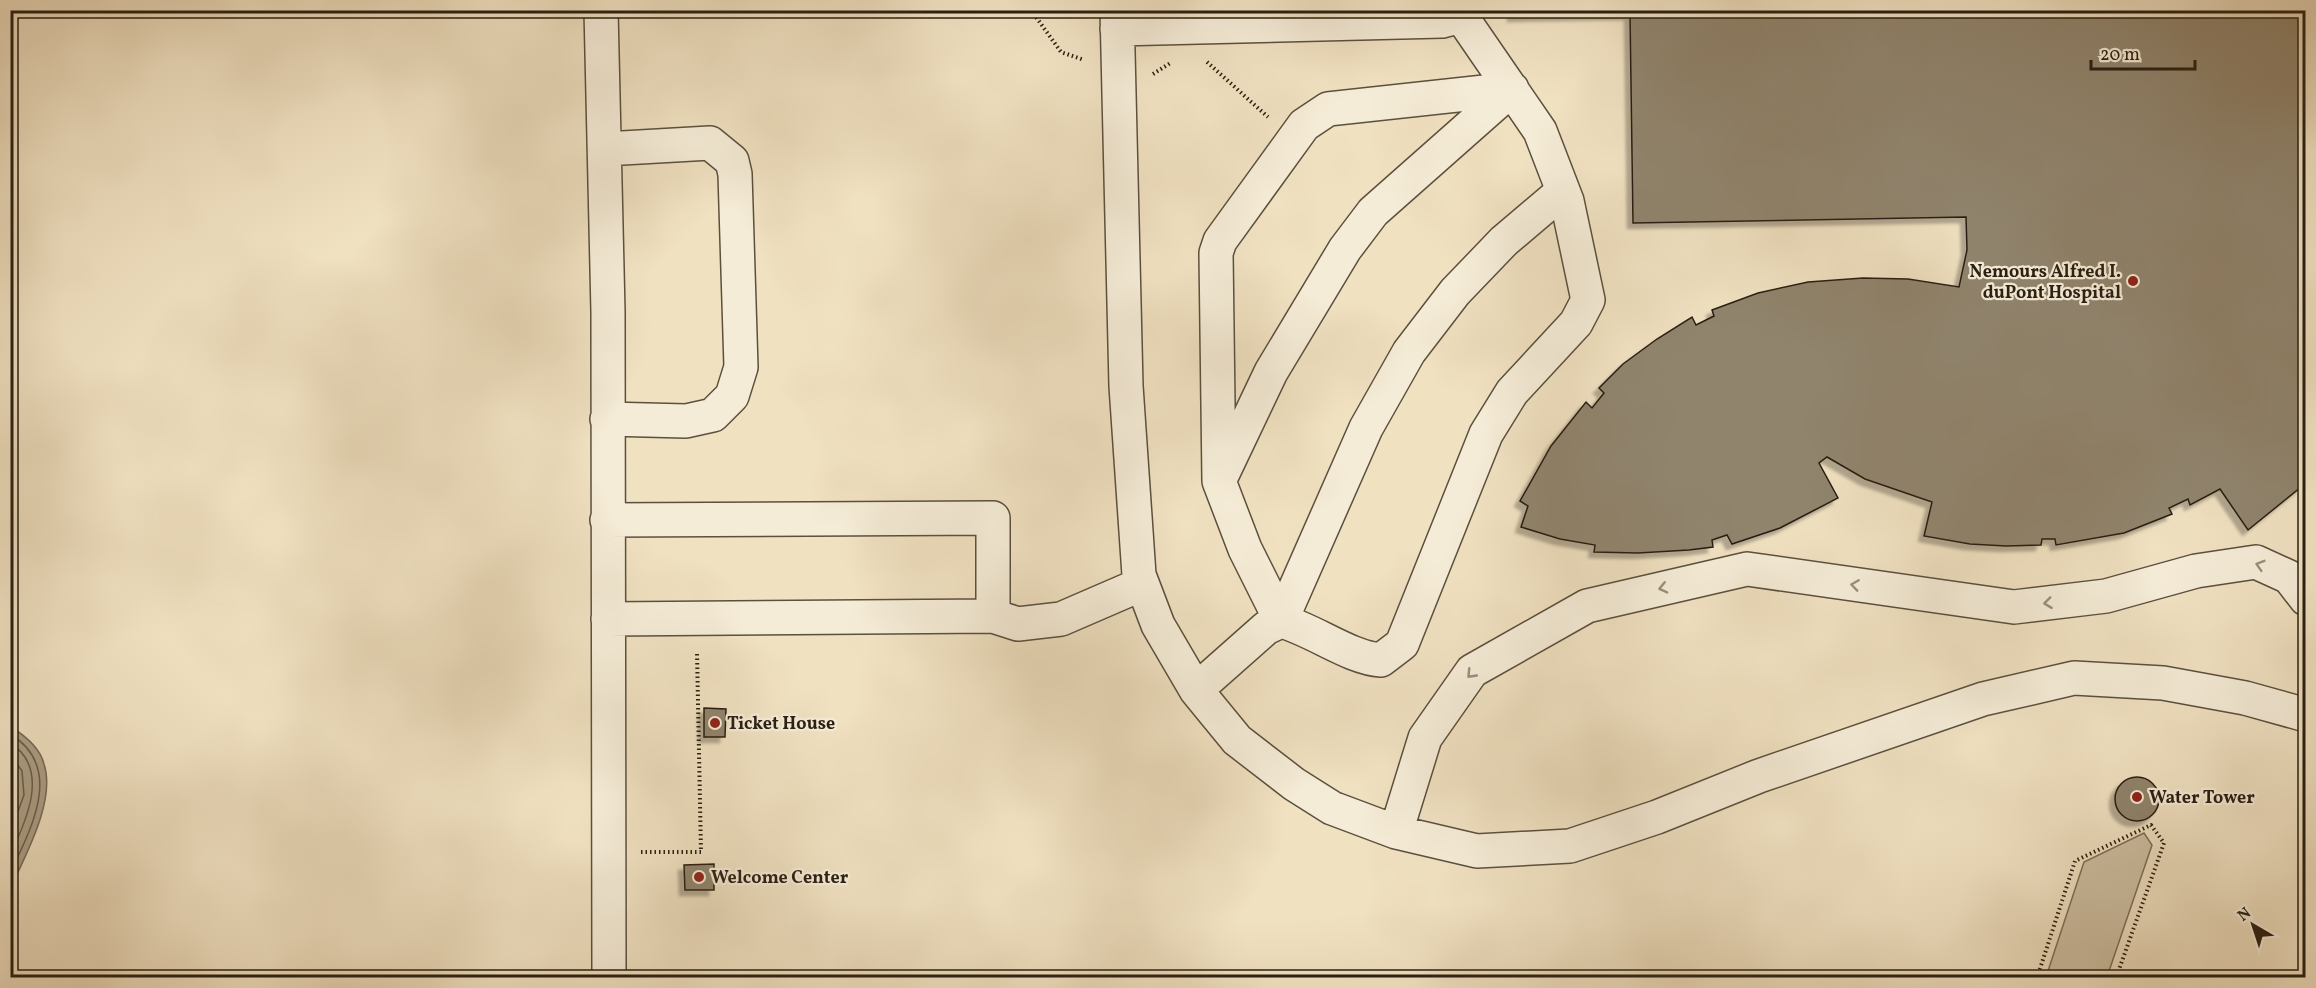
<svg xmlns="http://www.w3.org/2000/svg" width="2316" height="988" font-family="Vollkorn,serif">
<defs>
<filter id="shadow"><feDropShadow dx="-5.5" dy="5.5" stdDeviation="1.5" flood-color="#0004"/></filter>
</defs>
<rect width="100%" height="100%" fill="#f0e1c1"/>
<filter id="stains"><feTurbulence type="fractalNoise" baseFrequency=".00333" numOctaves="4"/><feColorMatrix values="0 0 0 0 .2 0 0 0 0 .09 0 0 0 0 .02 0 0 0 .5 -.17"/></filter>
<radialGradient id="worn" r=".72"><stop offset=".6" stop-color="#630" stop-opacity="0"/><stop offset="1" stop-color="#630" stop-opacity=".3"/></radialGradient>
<path fill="#cec0a3" stroke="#7c705a" stroke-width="1.5" d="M2144,833L2152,845L2107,977H2046L2084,862Z"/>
<path fill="#ac9f86" stroke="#786c58" stroke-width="1.5" d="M11,727C24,735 40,748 44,764C56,800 26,854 11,887Z"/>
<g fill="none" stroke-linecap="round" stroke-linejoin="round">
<path stroke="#6a5f4c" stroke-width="1.5" d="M10,734C65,767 31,829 10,873
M10,743C51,768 26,822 10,855
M10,754L22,771L24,795L10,833"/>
</g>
<path fill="#90846d" stroke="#291f12" stroke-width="1.5" filter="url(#shadow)" d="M1513,10H2306V483L2248,530L2220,489L2190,505L2188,499L2169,508L2172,514L2124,533L2056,545L2055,539H2042L2041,545L2006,546L1970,544L1924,536L1932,502L1865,479L1827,457L1819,463L1838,498L1780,528L1732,544L1727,535L1712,540L1713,547L1689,550L1638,553L1594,552L1595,545L1560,539L1521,527L1528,506L1520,501L1551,446L1586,402L1592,408L1604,393L1599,388L1623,364L1657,339L1692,317L1696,325L1714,316L1712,310L1758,293L1808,282L1863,278L1908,279L1959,287L1967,250L1966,217L1633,223L1630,14L1513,16Z
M704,708L726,709L725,737H704Z
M2115 799a22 22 0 1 1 44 0a22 22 0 1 1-44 0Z
M714,864V890H685L684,865Z"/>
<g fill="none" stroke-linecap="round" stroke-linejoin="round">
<g stroke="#5b503e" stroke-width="36">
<path id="minor" d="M601,10L608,312L609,978
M1117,10L1126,386L1139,575L1158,625L1196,690L1237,740L1294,784L1332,808L1396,832L1477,851L1570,846L1657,817L1759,776L1983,699L2074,678L2163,683L2245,698L2306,715
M1117,29L1442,21L1461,16L1466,10
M605,149L710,143L732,161L735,174L741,367L732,396L713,415L686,421L607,419
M1222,475L1271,372L1345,249L1373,212L1512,89
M607,520L993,518V616
M608,619L993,616L1018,624L1061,619L1142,584
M1281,621L1245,549L1219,481L1216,253L1220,241L1304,125L1328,109L1512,89
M1281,621L1366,428L1409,352L1455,292L1504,241L1563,191
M1196,690L1266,628L1281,621C1314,630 1350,658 1381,660L1402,644L1486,434L1512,392L1576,323L1588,300L1567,201L1540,131L1461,16
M1396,832L1425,738L1472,671L1587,606L1747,569L2014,607L2106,596L2196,571L2256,562L2289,577L2306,599"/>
</g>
<path stroke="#291f12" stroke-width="4" stroke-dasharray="1.5 3" stroke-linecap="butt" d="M1031,10L1061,52L1084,60
M1207,62L1268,117
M1153,74L1172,62
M641,852H701L697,653
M2037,978L2075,861L2151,825L2164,843L2116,978"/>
<use href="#minor" stroke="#f5ecd7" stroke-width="33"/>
</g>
<defs><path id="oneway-chevron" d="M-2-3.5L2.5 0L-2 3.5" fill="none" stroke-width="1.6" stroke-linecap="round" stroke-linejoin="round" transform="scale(1.5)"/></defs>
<g stroke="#99907e">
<use href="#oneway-chevron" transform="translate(2260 565) rotate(-163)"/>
<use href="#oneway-chevron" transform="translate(1855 585) rotate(-172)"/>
<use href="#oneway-chevron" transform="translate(1663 588) rotate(167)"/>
<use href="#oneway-chevron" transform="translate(2048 603) rotate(173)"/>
<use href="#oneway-chevron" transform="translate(1471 674) rotate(134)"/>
</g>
<g fill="#8f2418" stroke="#f5ecd7" stroke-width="2">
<circle cx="2133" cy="281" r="6"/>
<circle cx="715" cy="723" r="6"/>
<circle cx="2137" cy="797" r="6"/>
<circle cx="699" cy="877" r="6"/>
</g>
<g text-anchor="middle" stroke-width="4.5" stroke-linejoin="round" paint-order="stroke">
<g font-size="18" font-weight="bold" fill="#291f12" stroke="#f5ecd7" text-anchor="start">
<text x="2121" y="277" text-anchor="end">Nemours Alfred I.<tspan x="2121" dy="21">duPont Hospital</tspan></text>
<text x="727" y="729">Ticket House</text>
<text x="2149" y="803">Water Tower</text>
<text x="711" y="883">Welcome Center</text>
</g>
</g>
<rect width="2316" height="988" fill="none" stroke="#f0e1c1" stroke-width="36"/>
<rect x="12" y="12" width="2292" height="964" fill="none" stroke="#291f12" stroke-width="3"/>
<rect x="18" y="18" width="2280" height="952" fill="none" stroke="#291f12" stroke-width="1.5"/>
<g transform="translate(2253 925) rotate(321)" stroke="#f5ecd7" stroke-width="4.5" paint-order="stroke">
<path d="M0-4.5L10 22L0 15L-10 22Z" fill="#291f12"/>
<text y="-9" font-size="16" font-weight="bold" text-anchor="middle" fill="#291f12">N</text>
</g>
<path d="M2091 60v9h104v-9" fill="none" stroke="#291f12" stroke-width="3"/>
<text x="2100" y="60" font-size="18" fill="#291f12" stroke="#f5ecd7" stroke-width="4.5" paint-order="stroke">20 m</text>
<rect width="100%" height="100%" filter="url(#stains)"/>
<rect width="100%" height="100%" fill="url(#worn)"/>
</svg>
